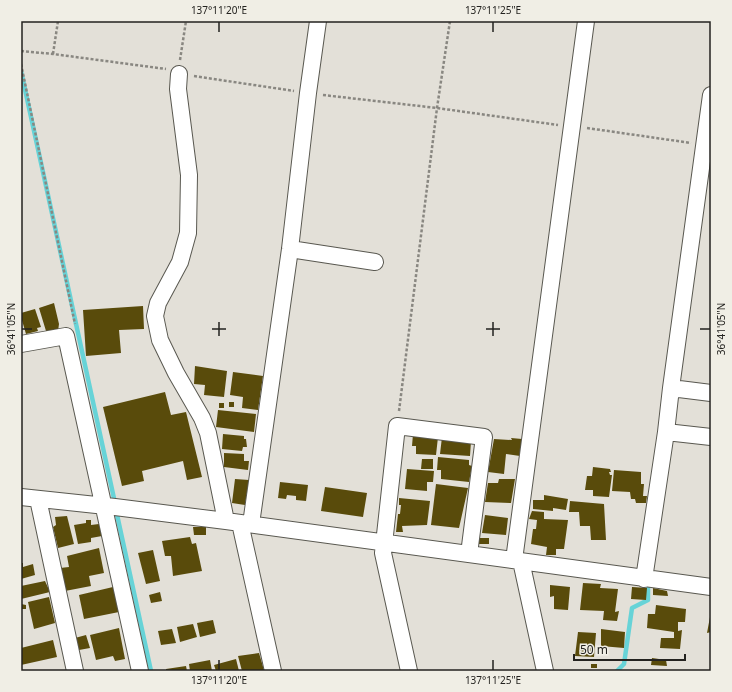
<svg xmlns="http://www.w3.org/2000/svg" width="732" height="692" font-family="'Noto Sans',sans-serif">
<rect width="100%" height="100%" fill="#e3e0d8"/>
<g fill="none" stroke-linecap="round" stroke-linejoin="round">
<path stroke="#67d3d7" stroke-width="4.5" d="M21,71L115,503
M116,510L151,671
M617,671L624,664L632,608L648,600V586"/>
</g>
<path fill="#594b0b" d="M54,303L59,324L58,331L45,335L44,331H46L39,308Z
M143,306L144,329L119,330L121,353L86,356L83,310Z
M35,309L41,327L37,328L38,331L26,334L21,317V313Z
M195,366L227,371L224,397L204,395L205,385L194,384Z
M233,372L263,376L258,410L242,408L243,397L230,395Z
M165,392L171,415L186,412L202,477L187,480L183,461L142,471L144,481L122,486L103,407Z
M229,402H234V407H229Z
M219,403H224V408H219Z
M218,410L256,414L254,432L216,427Z
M223,434L244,436V439H246L247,447H243L242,451L222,449Z
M413,434L438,437L436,455L416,454V446H412Z
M442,437L471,441L470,456L440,454Z
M511,438L522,439L520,456L506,454L504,474L488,472L494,439L512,440Z
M224,453L244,454V461H249L248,470L224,467Z
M438,457L469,460V465L472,466L469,482L441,479V470H437Z
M422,459H433V469H421Z
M593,467L610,469L611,472H609L610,475H612L609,497L593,496V490H585L587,476H592Z
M407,469L434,471L433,482H427V491L405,489Z
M614,470L641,472V484H644L643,496H647L646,503H636L635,499H631L630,492L612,491Z
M235,479L249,480L245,505L232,503Z
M499,479H515L511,503L485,502L488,483H498Z
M280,482L308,485L306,501L296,500V496L287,495L286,499L278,498Z
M436,484L468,488L459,528L431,525Z
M325,487L367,493L363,517L321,511Z
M544,495L568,499L566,510L553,508V511L533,509V500H544Z
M399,498L430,501L427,525L402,526L403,532H396L398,514H400L401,505H399Z
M570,501L604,504L606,540H591L590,526H580L579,512H569Z
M532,511L544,512V519L568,520L564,549H556V555H546L547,547L531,544L533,529H536L537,520L529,519Z
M485,515L508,518L506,535L482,533Z
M67,516L74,544L58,548L53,527L56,525L55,517Z
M86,520H91V525L99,524L102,536L91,538V542L78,544L74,525L86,523Z
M193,527H206V535H194Z
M190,537L192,544L196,543L202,571L173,576L171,556H165L162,541Z
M479,538H489V544H479Z
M99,548L104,573L89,576L91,586L65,591L60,568L69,567L67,556Z
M153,550L160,581L146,584L138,553Z
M21,563H23V567L33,564L35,575L21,579Z
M45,581L50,592L21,599V586Z
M583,583L601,584L600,588L618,589L615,612L619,611L617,621L603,620L604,611L580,610Z
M550,585L570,587L568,610L554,609V596L550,597Z
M113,587L119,612L84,619L79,595Z
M632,587L647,588L646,600L631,599Z
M653,588L667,591L668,596L653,595Z
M160,592L162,601L151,603L149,595Z
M49,597L55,623L34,629L28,602Z
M21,604L26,605V609H22Z
M656,605L686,609L685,622H678V631L682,630L680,649L660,648L661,638H674V632L647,628L648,614H655Z
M710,617L711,632L707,633Z
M213,620L216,633L200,637L197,623Z
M193,624L197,637L180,642L177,627Z
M119,628L125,659L115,661L113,656L96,660L90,635Z
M172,629L176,643L161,645L158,631Z
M601,629L625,632L624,648L601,646Z
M578,632L596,633L594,657L575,656Z
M86,635L90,648L79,650L75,638Z
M53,640L57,657L21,665V648Z
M259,653L264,670L242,671L238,656Z
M652,658L666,660L667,666L651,665Z
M236,659L239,671H216L214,665Z
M210,660L212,671H190L189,664Z
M591,664H597V668H591Z
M186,666L187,671H166V669Z"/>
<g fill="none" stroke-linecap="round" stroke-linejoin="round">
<g stroke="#595850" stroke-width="18">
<path id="minor" d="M179,74L178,89L189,175L188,233L180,262L158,303L155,316L160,340L176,373L202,418L208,433L226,521
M290,249L375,262
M21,344L66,336L140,671
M671,388L711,393
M666,432L711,437
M21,497L115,507L226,521L711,587
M38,499L75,671
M240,523L273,671
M251,524L290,249L308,93L318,21
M514,560L586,21
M521,561L545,671
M644,579L666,432L671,388L711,95
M409,671L383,553L397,426L484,437L469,554"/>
</g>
<path stroke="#898781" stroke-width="2.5" stroke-dasharray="3 2" stroke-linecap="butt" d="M21,51L53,54L166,69
M53,54L58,21
M180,60L186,21
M21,64L75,324
M194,76L294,91
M323,95L437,108L558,125
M587,128L691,143
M399,411L437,108L450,21"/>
<use href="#minor" stroke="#fff" stroke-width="16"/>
</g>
<path fill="none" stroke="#23221f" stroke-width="1.5" d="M219,22V32M493,22V32M219,322V336M493,322V336M22,329H32M212,329H226M486,329H500M700,329H710M219,660V670M493,660V670"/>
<rect width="732" height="692" fill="none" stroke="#f0eee5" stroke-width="44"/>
<path d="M574 654v6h111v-6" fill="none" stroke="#23221f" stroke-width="2"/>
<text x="580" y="654" font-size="12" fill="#23221f" stroke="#f0eee5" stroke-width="3" paint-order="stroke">50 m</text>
<rect x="22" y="22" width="688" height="648" fill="none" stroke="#23221f" stroke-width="1.5"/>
<g font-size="10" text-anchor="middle" fill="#23221f">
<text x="219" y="14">137°11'20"E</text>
<text x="493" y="14">137°11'25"E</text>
<text transform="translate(11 329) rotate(-90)" y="4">36°41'05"N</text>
<text transform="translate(721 329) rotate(-90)" y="4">36°41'05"N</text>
<text x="219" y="684">137°11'20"E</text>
<text x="493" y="684">137°11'25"E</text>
</g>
</svg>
